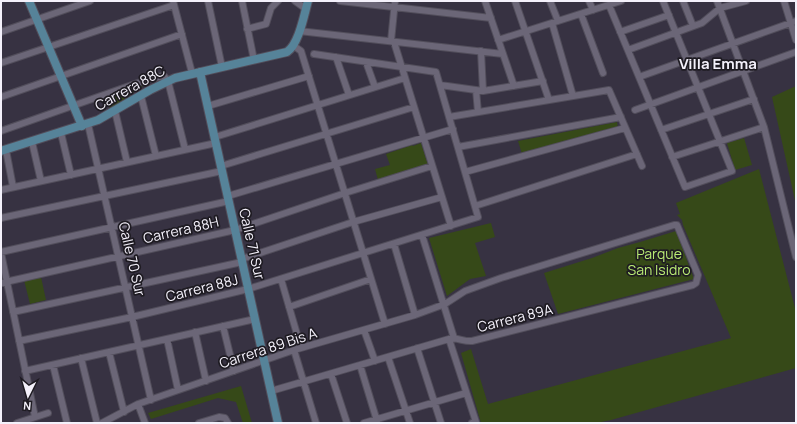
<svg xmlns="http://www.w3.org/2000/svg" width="797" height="424" font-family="Manrope,sans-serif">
<rect width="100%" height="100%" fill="#373242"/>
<path fill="#364918" d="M150,81L110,109L105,97Z
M796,86V205L772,97Z
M617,122L618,128L522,154L518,141Z
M744,138L752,165L735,170L727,143Z
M421,143L428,165L378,180L375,169L390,165L386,154L412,145L413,146Z
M759,169L796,312V368L611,420L596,423H481L461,353L471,349L488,404L731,338L683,225L682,220L677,215L680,214L676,203Z
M491,223L495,237L475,243L486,276L470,279L447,296L429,238Z
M676,231L694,279L558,314L544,273L592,258L618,248L640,242Z
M41,277L46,300L30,304L24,280Z
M241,386L252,423H243L236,402L218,398L151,419L148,413Z"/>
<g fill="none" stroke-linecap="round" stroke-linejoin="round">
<g stroke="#524e5b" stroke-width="8">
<path id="street" d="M173,1L192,73
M208,1L222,67
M242,1L254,60
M295,1L306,9
M340,1L491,18
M485,1L514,86
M515,1L549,100
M550,1L558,21
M589,1L593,10
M683,1L693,26
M717,1L764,127L796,257
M784,1L796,40
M609,5L685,187L732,171L663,1
M581,14L603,73
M552,23L573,96
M247,29L266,24L271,8L278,1
M299,31L503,54
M1,32L90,1
M620,32L669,15
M498,40L621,1
M391,41L395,1
M394,42L451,226
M294,46L301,51L385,324
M628,50L702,23L720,8L746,1
M481,51L483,91
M336,57L349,95
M366,62L375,87
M1,63L174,5
M639,77L796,21
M440,85L483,91L543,81
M476,90L478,112
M141,96L156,156
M1,97L182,34
M208,106L309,76
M635,110L796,52
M115,111L127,162
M449,117L609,90L642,166
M88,124L151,400
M661,130L754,99
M1,131L152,78L164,76L168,81L185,149
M61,133L71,175
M215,137L405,78
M32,142L41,181
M458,147L621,117
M6,150L13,187
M672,157L764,127
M221,166L414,107
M465,172L625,128
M1,190L216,143
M228,196L453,129
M475,206L637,154
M1,218L222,171
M422,235L454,338
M394,244L415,315
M1,252L229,201
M1,253L35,417
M242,259L353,222L442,197
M281,279L301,348
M1,283L235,230L345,193L432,166
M289,307L371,279
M13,312L242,262
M223,326L234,371
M364,330L375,361
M195,332L206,381
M167,339L178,390
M449,339L476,422L472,423
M19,341L132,317L248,289L478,217L436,72L314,54
M417,348L441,423
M294,350L316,423
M109,352L124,412
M388,357L410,423
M81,358L97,423
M53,365L67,423
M360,365L377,421
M25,371L255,319
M331,374L347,423
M138,404L145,423
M17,423L48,413
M102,423L138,404L294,350L415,315L445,304L465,291L501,278L674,225H677L698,275L696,283L693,285L472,341C464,342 457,337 449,339L271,391
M199,423L219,417L225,418L228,423
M364,423L466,393"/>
</g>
<g stroke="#524e5b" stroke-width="10">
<path id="secondary" d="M29,1L82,126
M200,72L278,423
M1,151L98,120L150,90L175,78L287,52C299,44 304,15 308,1"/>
</g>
<use href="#street" stroke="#6b6677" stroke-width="6"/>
<use href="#secondary" stroke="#568399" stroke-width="8"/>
</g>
<g text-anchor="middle" stroke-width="3.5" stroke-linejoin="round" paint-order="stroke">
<g font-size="14" fill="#f4f1fb" stroke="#1e1b22">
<text transform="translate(130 88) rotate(-29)" y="5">Carrera 88C</text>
<text transform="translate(181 230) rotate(-13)" y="5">Carrera 88H</text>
<text transform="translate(252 244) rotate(77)" y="5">Calle 71 Sur</text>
<text transform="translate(132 259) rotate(77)" y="5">Calle 70 Sur</text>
<text transform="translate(202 288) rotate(-14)" y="5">Carrera 88J</text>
<text transform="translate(515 318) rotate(-14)" y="5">Carrera 89A</text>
<text transform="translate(268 348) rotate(-18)" y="5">Carrera 89 Bis A</text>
</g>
<g font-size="14" fill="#b9eb74" stroke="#1e1b22">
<text x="659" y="259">Parque<tspan x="659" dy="16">San Isidro</tspan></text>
</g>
<g font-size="15" font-weight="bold" fill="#f4f1fb" stroke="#1e1b22">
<text x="718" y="69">Villa Emma</text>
</g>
</g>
<rect width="797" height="424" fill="none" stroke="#f4f1fb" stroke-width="4"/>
<g transform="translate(28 396) rotate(185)" stroke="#1e1b22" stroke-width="3" paint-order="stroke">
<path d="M0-3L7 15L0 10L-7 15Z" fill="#f4f1fb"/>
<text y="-6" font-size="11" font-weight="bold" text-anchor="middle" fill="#f4f1fb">N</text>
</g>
</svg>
